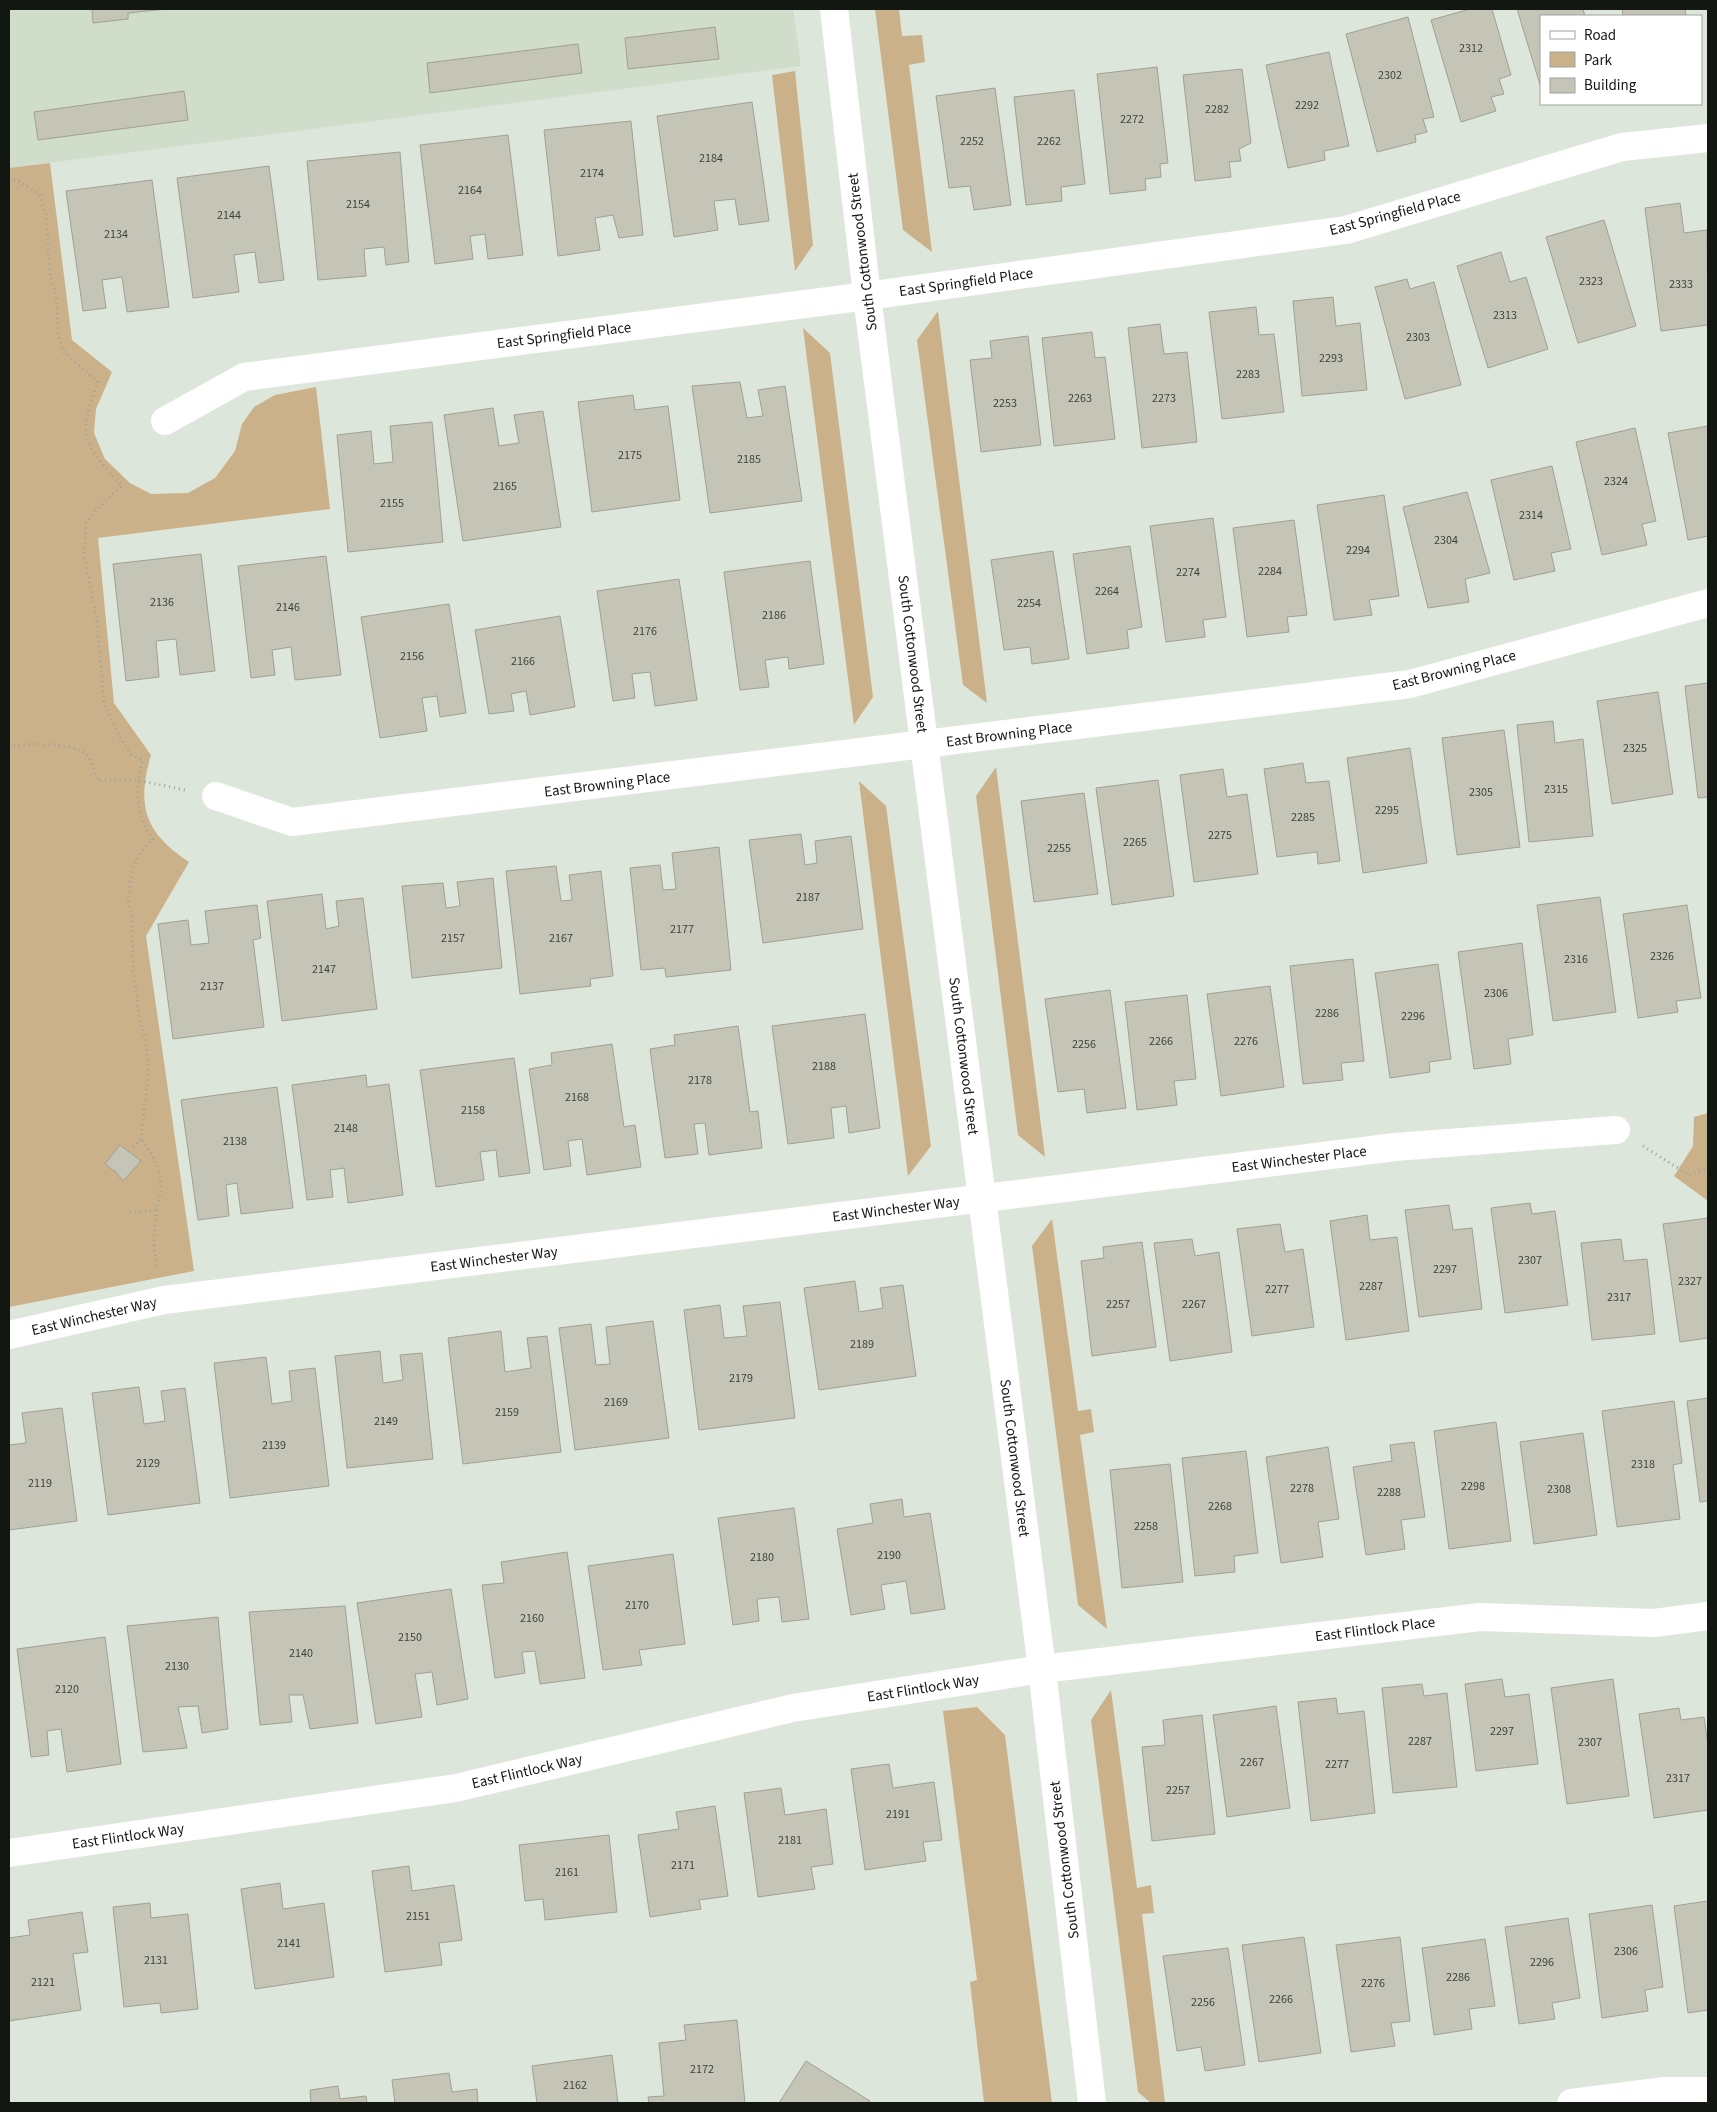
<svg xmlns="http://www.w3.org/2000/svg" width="1717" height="2112" font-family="'Source Sans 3',sans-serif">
<rect width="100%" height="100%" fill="#dde6da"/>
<path fill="#cfddca" d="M9,9H793L801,66L9,168Z"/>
<path fill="#cbb189" d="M875,9H899L902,36L922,35L925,62L909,65L932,252L903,230Z
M795,71L813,245L795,271L772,75Z
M50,163L72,340L112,372L96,409L94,433L105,459L130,483L151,494L188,493L215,478L235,451L242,424L254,407L275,395L316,387L330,509L98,538L114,703L151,755C136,806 145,833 189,862L146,936L194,1271L9,1307V168Z
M938,311L987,703L963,685L917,340Z
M803,328L830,353L873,697L854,725Z
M996,767L1045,1157L1018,1135L976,796Z
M859,781L886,806L931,1146L908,1176Z
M1708,1113V1201L1674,1176L1693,1146L1694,1117Z
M1052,1219L1078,1411L1091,1409L1094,1432L1080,1435L1107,1629L1078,1605L1032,1246Z
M1111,1690L1137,1888L1151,1885L1154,1913L1142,1914L1165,2103H1151L1138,2092L1091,1720Z
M977,1707L1005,1735L1052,2103H984L970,1982L977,1980L943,1711Z"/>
<path fill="#c4c5b7" stroke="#a0a093" d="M92,9H166L128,13V19L93,23Z
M1470,9H1492L1511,75L1499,79L1504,94L1491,97L1496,111L1461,122L1431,20Z
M1517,9H1583L1585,16H1541V88Z
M1622,9H1685L1686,16H1623Z
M1408,17L1434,117L1423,119L1427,132L1415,135L1416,142L1377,152L1346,34Z
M715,27L719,59L628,69L625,38Z
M578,44L582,73L430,93L427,63Z
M1329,52L1349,146L1324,151L1325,160L1288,168L1266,65Z
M1157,67L1168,163L1160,164L1161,177L1145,179L1146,190L1110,194L1097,74Z
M1242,69L1251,143L1239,149L1241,161L1229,162L1231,177L1195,181L1183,75Z
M995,88L1011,205L974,210L970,186L949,188L936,96Z
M1074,90L1085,184L1061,187L1062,201L1026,205L1014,97Z
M184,91L188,120L38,140L34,112Z
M752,102L769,221L739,225L735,199L714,201L718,230L674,237L657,116Z
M631,121L643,235L619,238L613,215L595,218L600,250L558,256L544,130Z
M508,135L523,255L488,259L485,234L470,236L473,259L435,264L420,145Z
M400,152L409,262L386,265L384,247L364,249L366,276L318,280L307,161Z
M269,166L284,280L259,283L255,252L234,255L239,292L193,298L177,178Z
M152,180L169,307L127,312L122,277L102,280L106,308L83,311L66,191Z
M1680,203L1684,233L1707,230L1708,325L1661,331L1645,208Z
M1604,220L1636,326L1578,343L1546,237Z
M1501,252L1510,282L1526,277L1548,349L1488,368L1457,266Z
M1407,279L1410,289L1434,282L1461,385L1405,399L1375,287Z
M1333,297L1336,326L1360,323L1367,390L1302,396L1293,301Z
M1256,307L1259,335L1274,334L1284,412L1222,419L1209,312Z
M1160,324L1164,354L1187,352L1197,442L1142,448L1128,328Z
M1092,332L1095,358L1105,357L1115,439L1054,446L1042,338Z
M1028,336L1041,445L981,452L970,360L992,358L990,341Z
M740,382L747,418L763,416L758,390L785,386L802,501L710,513L692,386Z
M633,395L635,410L668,406L680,500L592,512L578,402Z
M493,408L499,446L519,443L514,415L543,411L561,527L463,541L444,415Z
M432,422L443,542L348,552L337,435L371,431L374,464L393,462L390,426Z
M1708,426V536L1688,540L1668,433Z
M1635,428L1656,521L1642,524L1647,545L1602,555L1576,442Z
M1552,466L1571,549L1551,553L1555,571L1514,580L1491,480Z
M1467,492L1490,573L1465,579L1469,602L1428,608L1403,507Z
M1384,495L1399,596L1369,600L1372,615L1334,620L1317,505Z
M1213,518L1226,617L1203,620L1205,637L1166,642L1150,526Z
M1294,520L1307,615L1287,617L1289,632L1247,637L1233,528Z
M1130,546L1142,627L1127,630L1129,648L1087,654L1073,554Z
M1053,551L1069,659L1032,664L1030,647L1004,650L991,560Z
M201,554L215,671L180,675L176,639L156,641L159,677L126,681L113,564Z
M326,556L341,675L295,680L291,647L272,650L275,675L251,678L238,566Z
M810,561L824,664L789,669L788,657L765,660L769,687L740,690L724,572Z
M679,579L697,700L655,706L650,672L632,674L635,698L613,701L597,591Z
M449,604L466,713L440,717L437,696L422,698L427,731L380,738L361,617Z
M560,616L575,707L530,715L526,691L511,694L514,711L489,714L475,630Z
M1708,683V797L1698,798L1685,686Z
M1658,692L1673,794L1612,804L1597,701Z
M1553,721L1555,743L1583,739L1593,836L1529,842L1517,725Z
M1504,730L1520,847L1457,855L1442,738Z
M1410,748L1427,863L1363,873L1347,758Z
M1303,763L1306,783L1329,781L1340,861L1318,864L1317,852L1277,857L1264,769Z
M1223,769L1227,797L1247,794L1258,874L1194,882L1180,775Z
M1158,780L1174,896L1112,905L1096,788Z
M1084,793L1098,894L1034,902L1021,801Z
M801,834L805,865L817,863L815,841L851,836L863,929L763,943L749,840Z
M719,847L731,970L666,977L665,968L641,970L630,868L660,865L663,890L676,889L672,853Z
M556,866L561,901L572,900L569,875L601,871L613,976L590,979L591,986L520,994L506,871Z
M493,878L502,968L412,978L402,886L443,883L446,908L460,906L457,882Z
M322,894L326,929L339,926L336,901L363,898L377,1009L282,1021L267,901Z
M1600,897L1616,1012L1553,1021L1537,905Z
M257,905L261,938L253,940L264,1027L173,1039L158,924L188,920L191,945L209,943L205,911Z
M1687,905L1701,998L1676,1001L1678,1012L1638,1018L1623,914Z
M1522,943L1533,1035L1508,1039L1511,1064L1474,1069L1458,952Z
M1353,959L1364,1061L1341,1063L1343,1080L1303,1084L1290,966Z
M1438,964L1451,1059L1429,1062L1430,1072L1390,1078L1375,973Z
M1270,986L1284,1087L1221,1096L1207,994Z
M1110,990L1126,1108L1087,1113L1084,1089L1058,1092L1045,999Z
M1187,995L1196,1079L1174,1081L1177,1105L1137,1110L1125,1002Z
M865,1014L880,1128L849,1133L846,1106L831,1108L834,1138L788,1144L772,1026Z
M738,1026L750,1112L758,1111L762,1148L709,1155L705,1123L694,1124L698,1154L665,1158L650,1049L675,1045L674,1035Z
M612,1044L624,1127L635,1125L641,1167L587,1175L582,1139L568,1141L571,1166L544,1170L529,1069L552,1065L551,1053Z
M514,1058L530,1173L499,1177L496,1150L480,1152L484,1180L436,1187L420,1070Z
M366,1075L367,1087L389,1084L403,1195L348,1203L344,1168L330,1170L333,1197L307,1200L292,1085Z
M277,1087L293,1208L241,1214L237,1183L226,1185L229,1216L198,1220L181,1100Z
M120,1145L141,1161L123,1181L116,1172L105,1164Z
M1530,1203L1532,1214L1555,1211L1568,1305L1505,1313L1491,1208Z
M1449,1205L1453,1230L1472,1228L1482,1309L1419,1317L1405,1210Z
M1367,1215L1370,1240L1397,1237L1409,1331L1346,1340L1330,1221Z
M1708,1218V1338L1680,1342L1663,1224Z
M1280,1224L1285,1252L1303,1249L1314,1327L1252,1336L1237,1229Z
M1192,1239L1195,1256L1219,1252L1232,1352L1170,1361L1154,1243Z
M1621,1239L1624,1261L1647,1259L1655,1334L1592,1340L1581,1243Z
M1142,1242L1156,1347L1092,1356L1081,1261L1104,1258L1103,1247Z
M855,1281L859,1312L883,1308L880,1288L903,1285L916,1376L819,1390L804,1288Z
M780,1302L795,1418L699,1430L684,1310L720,1305L724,1338L747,1336L743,1306Z
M653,1321L669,1438L575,1450L559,1328L591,1324L596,1365L610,1364L606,1327Z
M501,1331L505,1372L531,1368L527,1338L547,1336L561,1452L463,1464L448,1338Z
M380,1351L383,1383L403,1380L400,1355L422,1353L433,1459L347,1468L335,1356Z
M266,1357L272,1404L292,1401L289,1371L315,1368L329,1486L230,1498L214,1363Z
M139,1387L144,1424L165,1421L161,1391L185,1388L200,1503L108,1515L92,1393Z
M1708,1398V1501L1700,1502L1687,1401Z
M1674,1401L1682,1463L1673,1465L1680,1519L1617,1527L1602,1411Z
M62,1408L77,1521L9,1530V1445L26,1443L22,1413Z
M1496,1422L1511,1541L1449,1549L1434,1431Z
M1583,1433L1597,1535L1534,1544L1520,1442Z
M1414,1442L1425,1517L1401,1520L1405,1549L1366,1555L1353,1467L1392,1461L1390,1445Z
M1328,1447L1339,1519L1318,1522L1323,1557L1281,1563L1266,1457Z
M1246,1451L1258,1553L1234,1556L1235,1572L1195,1576L1182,1458Z
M1170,1464L1183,1582L1122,1588L1110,1470Z
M902,1499L904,1517L930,1513L945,1609L911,1614L906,1581L881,1585L885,1609L851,1615L837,1529L873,1523L870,1504Z
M794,1508L809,1619L782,1622L779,1597L757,1599L759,1621L733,1625L718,1518Z
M567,1552L585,1678L540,1684L535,1651L522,1652L525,1673L495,1678L482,1585L504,1583L501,1562Z
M673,1554L685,1644L639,1650L642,1665L603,1670L588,1566Z
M451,1589L468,1699L437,1705L432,1672L415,1674L422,1717L376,1724L357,1603Z
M345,1606L358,1723L310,1729L303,1695H289L292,1722L260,1725L249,1612Z
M218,1617L228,1729L202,1733L198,1706L178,1707L187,1748L143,1752L127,1626Z
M105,1637L121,1764L67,1772L61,1729L47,1731L49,1755L31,1757L17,1649Z
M1502,1679L1505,1697L1529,1694L1538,1764L1476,1771L1465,1684Z
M1613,1679L1629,1796L1567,1804L1551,1688Z
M1422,1684L1424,1696L1447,1693L1457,1787L1393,1793L1382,1688Z
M1336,1698L1338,1714L1364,1711L1375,1813L1311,1821L1298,1702Z
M1276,1706L1290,1808L1227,1817L1213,1715Z
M1679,1708L1681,1720L1704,1717L1708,1745V1810L1654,1818L1639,1714Z
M1202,1715L1215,1834L1152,1841L1142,1747L1165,1745L1163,1720Z
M889,1764L893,1788L934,1782L942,1840L923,1842L926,1861L865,1870L851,1769Z
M781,1788L785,1815L826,1809L833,1864L811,1867L815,1889L758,1897L744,1793Z
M715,1806L728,1896L699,1900L701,1909L650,1917L638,1835L679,1829L676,1812Z
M609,1835L617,1912L545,1920L543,1899L525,1901L519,1845Z
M409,1866L412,1891L454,1885L462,1940L439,1943L442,1965L385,1972L372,1871Z
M280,1883L283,1909L324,1903L334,1977L255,1989L241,1889Z
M1708,1901V2010L1688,2013L1674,1906Z
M150,1903L151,1918L188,1914L198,2009L161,2013L160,2003L124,2007L113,1907Z
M1652,1905L1663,1987L1645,1990L1648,2011L1602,2018L1589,1914Z
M82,1912L88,1952L73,1954L81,2010L9,2021V1938L30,1935L28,1920Z
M1568,1918L1580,1998L1552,2003L1555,2019L1519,2024L1505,1927Z
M1304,1937L1321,2053L1259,2062L1242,1945Z
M1400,1937L1410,2021L1391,2023L1395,2046L1351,2052L1336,1945Z
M1485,1939L1495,2006L1469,2009L1472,2029L1434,2035L1422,1948Z
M1228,1948L1245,2065L1205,2071L1201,2047L1177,2051L1163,1956Z
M737,2020L745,2103H649L648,2097L664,2096L659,2043L686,2040L684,2025Z
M612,2055L618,2103H537L532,2066Z
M806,2061L870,2101L869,2103H779Z
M449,2073L452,2092L477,2089L478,2103H395L392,2080Z
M338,2086L340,2099L366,2096L367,2103H311L310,2090Z"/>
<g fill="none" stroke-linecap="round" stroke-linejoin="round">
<path stroke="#9ca399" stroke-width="3" stroke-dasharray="1 4" stroke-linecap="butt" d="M9,179L19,181L39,194L46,214L50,273L56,294L58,335L63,351L98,382C92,398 84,418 86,436C88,449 112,476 122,486L104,502L86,523L84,555L97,619L104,704L119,736L131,754L142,759C136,788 135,815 153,839L140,853L131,874L128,900L132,919L133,971L140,1022L146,1043L148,1075L141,1138L130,1150
M9,747C26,742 67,743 83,752C92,758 94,770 97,780H137L185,790
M1643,1146L1689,1175L1708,1168
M156,1210L154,1245L157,1267
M130,1212L156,1210C167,1179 159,1164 141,1138"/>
<path stroke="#fff" stroke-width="28" d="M834,9L867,296L1042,1669L1092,2103
M165,421L244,377L867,296L1346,230L1622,147L1708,138
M216,796L292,822L1410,684L1708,603
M9,1335L164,1300L1395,1147L1616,1130
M9,1853L456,1788L793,1708L1042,1669L1480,1617L1654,1623L1708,1616
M1571,2103L1665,2091H1708"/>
</g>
<g text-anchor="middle" stroke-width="4.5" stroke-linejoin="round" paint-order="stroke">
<g font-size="12" fill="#3f423b">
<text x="1471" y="52">2312</text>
<text x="1390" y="79">2302</text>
<text x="1307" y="109">2292</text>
<text x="1217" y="113">2282</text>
<text x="1132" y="123">2272</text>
<text x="972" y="145">2252</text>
<text x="1049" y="145">2262</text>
<text x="711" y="162">2184</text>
<text x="592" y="177">2174</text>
<text x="470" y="194">2164</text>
<text x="358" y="208">2154</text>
<text x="229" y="219">2144</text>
<text x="116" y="238">2134</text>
<text x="1591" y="285">2323</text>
<text x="1681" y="288">2333</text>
<text x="1505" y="319">2313</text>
<text x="1418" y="341">2303</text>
<text x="1331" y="362">2293</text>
<text x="1248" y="378">2283</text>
<text x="1080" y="402">2263</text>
<text x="1164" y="402">2273</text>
<text x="1005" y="407">2253</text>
<text x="630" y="459">2175</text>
<text x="749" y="463">2185</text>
<text x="1616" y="485">2324</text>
<text x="505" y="490">2165</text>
<text x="392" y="507">2155</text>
<text x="1531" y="519">2314</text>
<text x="1446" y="544">2304</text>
<text x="1358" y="554">2294</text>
<text x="1270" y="575">2284</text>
<text x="1188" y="576">2274</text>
<text x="1107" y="595">2264</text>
<text x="162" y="606">2136</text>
<text x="1029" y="607">2254</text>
<text x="288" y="611">2146</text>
<text x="774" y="619">2186</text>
<text x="645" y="635">2176</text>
<text x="412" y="660">2156</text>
<text x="523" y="665">2166</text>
<text x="1635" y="752">2325</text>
<text x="1556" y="793">2315</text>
<text x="1481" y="796">2305</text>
<text x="1387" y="814">2295</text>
<text x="1303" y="821">2285</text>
<text x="1220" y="839">2275</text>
<text x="1135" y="846">2265</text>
<text x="1059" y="852">2255</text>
<text x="808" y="901">2187</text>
<text x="682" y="933">2177</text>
<text x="453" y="942">2157</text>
<text x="561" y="942">2167</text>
<text x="1662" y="960">2326</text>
<text x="1576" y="963">2316</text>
<text x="324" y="973">2147</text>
<text x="212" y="990">2137</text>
<text x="1496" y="997">2306</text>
<text x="1327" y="1017">2286</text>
<text x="1413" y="1020">2296</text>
<text x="1161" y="1045">2266</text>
<text x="1246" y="1045">2276</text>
<text x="1084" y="1048">2256</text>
<text x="824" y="1070">2188</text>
<text x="700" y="1084">2178</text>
<text x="577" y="1101">2168</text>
<text x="473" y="1114">2158</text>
<text x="346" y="1132">2148</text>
<text x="235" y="1145">2138</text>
<text x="1530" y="1264">2307</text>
<text x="1445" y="1273">2297</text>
<text x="1690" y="1285">2327</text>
<text x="1371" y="1290">2287</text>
<text x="1277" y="1293">2277</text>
<text x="1619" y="1301">2317</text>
<text x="1118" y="1308">2257</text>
<text x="1194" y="1308">2267</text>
<text x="862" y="1348">2189</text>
<text x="741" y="1382">2179</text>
<text x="616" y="1406">2169</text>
<text x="507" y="1416">2159</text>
<text x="386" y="1425">2149</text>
<text x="274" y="1449">2139</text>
<text x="148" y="1467">2129</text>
<text x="1643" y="1468">2318</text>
<text x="40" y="1487">2119</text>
<text x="1473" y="1490">2298</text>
<text x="1302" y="1492">2278</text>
<text x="1559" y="1493">2308</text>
<text x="1389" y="1496">2288</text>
<text x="1220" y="1510">2268</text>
<text x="1146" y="1530">2258</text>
<text x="889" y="1559">2190</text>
<text x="762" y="1561">2180</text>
<text x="637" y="1609">2170</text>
<text x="532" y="1622">2160</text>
<text x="410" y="1641">2150</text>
<text x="301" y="1657">2140</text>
<text x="177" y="1670">2130</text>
<text x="67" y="1693">2120</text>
<text x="1502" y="1735">2297</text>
<text x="1420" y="1745">2287</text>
<text x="1590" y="1746">2307</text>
<text x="1252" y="1766">2267</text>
<text x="1337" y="1768">2277</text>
<text x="1678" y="1782">2317</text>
<text x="1178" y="1794">2257</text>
<text x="898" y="1818">2191</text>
<text x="790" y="1844">2181</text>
<text x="683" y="1869">2171</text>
<text x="567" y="1876">2161</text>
<text x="418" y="1920">2151</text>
<text x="289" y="1947">2141</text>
<text x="1626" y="1955">2306</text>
<text x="156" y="1964">2131</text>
<text x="1542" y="1966">2296</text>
<text x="1458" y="1981">2286</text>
<text x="43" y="1986">2121</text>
<text x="1373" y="1987">2276</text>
<text x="1281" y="2003">2266</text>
<text x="1203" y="2006">2256</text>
<text x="702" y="2073">2172</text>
<text x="575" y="2089">2162</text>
</g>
<g font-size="15" fill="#131712" stroke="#fff">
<text transform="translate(1395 213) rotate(-15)" y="5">East Springfield Place</text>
<text transform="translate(862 252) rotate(-97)" y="5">South Cottonwood Street</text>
<text transform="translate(966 282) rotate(-8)" y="5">East Springfield Place</text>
<text transform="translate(564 335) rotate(-7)" y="5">East Springfield Place</text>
<text transform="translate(913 654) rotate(83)" y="5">South Cottonwood Street</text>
<text transform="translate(1454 670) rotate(-14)" y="5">East Browning Place</text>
<text transform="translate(1009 734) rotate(-7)" y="5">East Browning Place</text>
<text transform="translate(607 784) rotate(-7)" y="5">East Browning Place</text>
<text transform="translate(964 1056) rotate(83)" y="5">South Cottonwood Street</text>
<text transform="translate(1299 1159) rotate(-7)" y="5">East Winchester Place</text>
<text transform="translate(896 1209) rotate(-7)" y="5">East Winchester Way</text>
<text transform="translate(494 1259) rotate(-7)" y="5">East Winchester Way</text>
<text transform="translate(94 1316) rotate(-13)" y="5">East Winchester Way</text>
<text transform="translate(1015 1458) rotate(83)" y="5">South Cottonwood Street</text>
<text transform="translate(1375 1629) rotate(-7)" y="5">East Flintlock Place</text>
<text transform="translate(923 1688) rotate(-9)" y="5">East Flintlock Way</text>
<text transform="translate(527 1771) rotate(-13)" y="5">East Flintlock Way</text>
<text transform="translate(128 1836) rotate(-8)" y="5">East Flintlock Way</text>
<text transform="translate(1064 1860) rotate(-97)" y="5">South Cottonwood Street</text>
</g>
</g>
<rect width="1717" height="2112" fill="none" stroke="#131712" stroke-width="20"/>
<rect x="1540" y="15" width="162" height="90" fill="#ffffff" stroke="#a1a2a0"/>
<rect x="1550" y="31" width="25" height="8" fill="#ffffff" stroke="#a1a2a0"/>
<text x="1584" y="40" font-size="15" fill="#131712">Road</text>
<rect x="1550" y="52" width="25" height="15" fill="#cbb189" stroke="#a1a2a0"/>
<text x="1584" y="65" font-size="15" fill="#131712">Park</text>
<rect x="1550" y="78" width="25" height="15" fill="#c4c5b7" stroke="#a1a2a0"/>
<text x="1584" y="90" font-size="15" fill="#131712">Building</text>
</svg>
